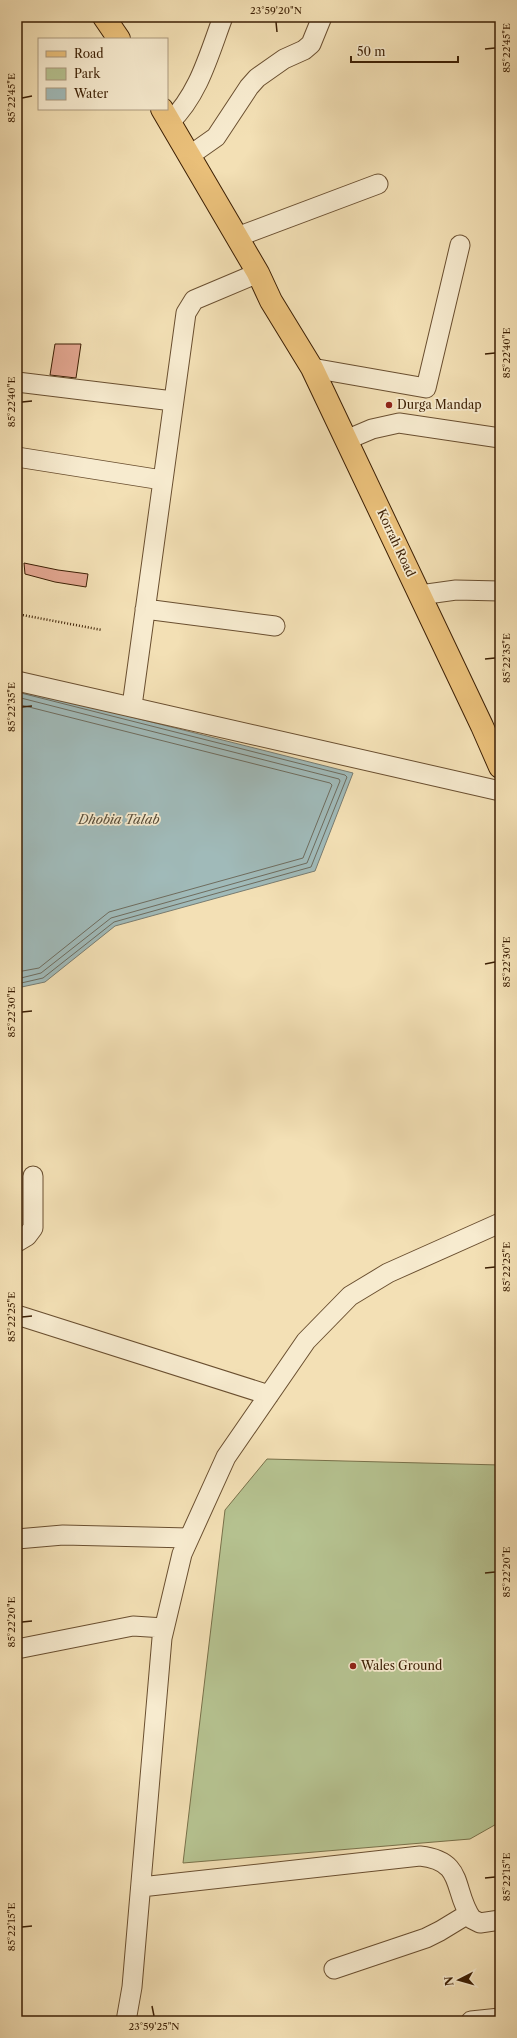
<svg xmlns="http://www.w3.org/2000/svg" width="517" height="2038" font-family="'Libre Caslon Text',serif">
<rect width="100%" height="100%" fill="#f3e0b5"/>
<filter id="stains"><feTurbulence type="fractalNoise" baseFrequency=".005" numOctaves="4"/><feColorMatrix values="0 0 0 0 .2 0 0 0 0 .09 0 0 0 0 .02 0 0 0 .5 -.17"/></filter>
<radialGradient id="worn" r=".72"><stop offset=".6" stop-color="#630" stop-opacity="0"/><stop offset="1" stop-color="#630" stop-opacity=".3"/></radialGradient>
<path fill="#b6c391" stroke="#79714a" d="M267,1459L500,1465V1822L470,1839L183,1863L225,1510Z"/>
<path fill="#a0bab9" stroke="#787c71" d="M17,688L353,773L315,871L115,926L45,982L17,988Z"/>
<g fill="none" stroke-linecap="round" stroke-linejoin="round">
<path stroke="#6e6c5e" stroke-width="1" d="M17,692L345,775L347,777L311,867L114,922L43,978L17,984
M17,697L339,779L340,781L307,863L111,918L41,973L17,979
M17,704L330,783L332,785L303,858L109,912L39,968L17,972"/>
</g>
<path fill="#e2a690" stroke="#3c1f04" d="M55,344H81L76,378L50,375Z
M24,563L58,570L88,574L86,587L55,582L25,574Z"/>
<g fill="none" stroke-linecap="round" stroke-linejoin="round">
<g stroke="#6a4f30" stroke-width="21">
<path id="minor" d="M170,122C199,94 209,54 223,17
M189,156L216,137L249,87L257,78L284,59L304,50L311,44L322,17
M237,237L378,184
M312,368L426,388L460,245
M17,382L173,401
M346,440L372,429L399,423L500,438
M17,457L162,480
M420,595L456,590L500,591
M145,609L275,626
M17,681L500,791
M132,706L186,313L194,300L258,273
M17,1242L27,1236L33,1228V1176
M17,1315L269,1395
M17,1539L63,1535L189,1538
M17,1649L133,1626L164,1628
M141,1887L420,1856C466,1861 452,1891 472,1919L480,1923L500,1920
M334,1969L426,1938L440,1931L468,1914
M126,2021L132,1987L162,1638L182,1554L226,1457L306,1341L350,1296L388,1273L500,1223
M471,2021L500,2018"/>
</g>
<g stroke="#3c1f04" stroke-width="24">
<path id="major" d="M104,17L119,39
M162,109L258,273L271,301L312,368L482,726L500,767"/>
</g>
<path stroke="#3c1f04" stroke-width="2.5" stroke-dasharray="1 2" stroke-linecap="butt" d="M17,614L102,630"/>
<use href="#minor" stroke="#f7ebcf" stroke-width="19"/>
<use href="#major" stroke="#eac07a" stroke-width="22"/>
</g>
<path fill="none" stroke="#3c1f04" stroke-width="1.5" d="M276,22L277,32M485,49L495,48M22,98L32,96M485,354L495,353M22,402L32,401M485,659L495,658M22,707L32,706M485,964L495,962M22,1012L32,1011M485,1268L495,1267M22,1317L32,1316M485,1573L495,1572M22,1622L32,1621M485,1878L495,1877M22,1927L32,1926M152,2006L154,2016"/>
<g fill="#8f2418" stroke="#f7ebcf" stroke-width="1.5">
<circle cx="389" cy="405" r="4"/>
<circle cx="353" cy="1666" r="4"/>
</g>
<g text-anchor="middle" stroke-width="3.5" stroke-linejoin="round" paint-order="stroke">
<g font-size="12" fill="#3c1f04" stroke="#f7ebcf" text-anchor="start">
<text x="397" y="409">Durga Mandap</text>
<text x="361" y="1670">Wales Ground</text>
</g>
<g font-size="12" fill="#3c1f04" stroke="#f7ebcf">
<text transform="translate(396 543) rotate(65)" y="4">Korrah Road</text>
</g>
<g font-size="13" font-style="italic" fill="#5a4e3a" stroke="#f7ebcf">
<text x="119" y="824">Dhobia Talab</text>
</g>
</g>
<rect width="517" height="2038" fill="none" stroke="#f3e0b5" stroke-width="44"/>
<rect x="38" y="38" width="130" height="72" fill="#f7ebcf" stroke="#ac997e"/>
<rect x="46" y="51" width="20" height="6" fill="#eac07a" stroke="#ac997e"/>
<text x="74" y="58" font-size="12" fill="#3c1f04">Road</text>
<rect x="46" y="68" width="20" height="12" fill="#b6c391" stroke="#ac997e"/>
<text x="74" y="78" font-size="12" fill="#3c1f04">Park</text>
<rect x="46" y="88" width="20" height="12" fill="#a0bab9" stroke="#ac997e"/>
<text x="74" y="98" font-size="12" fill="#3c1f04">Water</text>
<g transform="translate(459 1980) rotate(264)" stroke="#f7ebcf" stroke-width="3" paint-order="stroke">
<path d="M0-3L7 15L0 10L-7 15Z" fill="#3c1f04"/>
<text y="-6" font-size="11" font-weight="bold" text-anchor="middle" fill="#3c1f04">N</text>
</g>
<path d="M351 56v6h107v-6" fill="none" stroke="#3c1f04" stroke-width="2"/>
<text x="357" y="56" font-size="12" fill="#3c1f04" stroke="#f7ebcf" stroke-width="3" paint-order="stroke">50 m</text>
<rect x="22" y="22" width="473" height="1994" fill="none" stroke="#3c1f04" stroke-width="1.5"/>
<g font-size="10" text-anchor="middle" fill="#3c1f04">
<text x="276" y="14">23°59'20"N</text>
<text transform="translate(506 48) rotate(-90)" y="4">85°22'45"E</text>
<text transform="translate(11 98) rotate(-90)" y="4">85°22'45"E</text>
<text transform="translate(506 353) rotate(-90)" y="4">85°22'40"E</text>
<text transform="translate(11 402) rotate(-90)" y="4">85°22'40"E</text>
<text transform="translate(506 658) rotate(-90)" y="4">85°22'35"E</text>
<text transform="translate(11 707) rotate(-90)" y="4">85°22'35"E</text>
<text transform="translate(506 962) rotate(-90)" y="4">85°22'30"E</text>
<text transform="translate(11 1012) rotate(-90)" y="4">85°22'30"E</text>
<text transform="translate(506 1267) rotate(-90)" y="4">85°22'25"E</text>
<text transform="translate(11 1317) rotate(-90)" y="4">85°22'25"E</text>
<text transform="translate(506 1572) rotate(-90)" y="4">85°22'20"E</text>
<text transform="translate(11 1622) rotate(-90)" y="4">85°22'20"E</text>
<text transform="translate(506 1877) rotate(-90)" y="4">85°22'15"E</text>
<text transform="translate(11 1927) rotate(-90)" y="4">85°22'15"E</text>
<text x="154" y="2030">23°59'25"N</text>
</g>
<rect width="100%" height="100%" filter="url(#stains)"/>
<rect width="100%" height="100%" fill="url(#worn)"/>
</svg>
